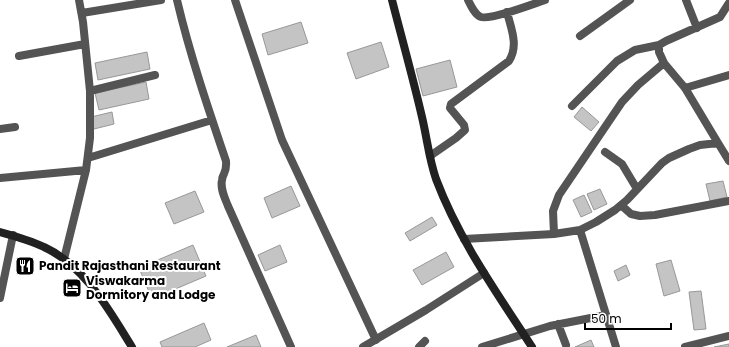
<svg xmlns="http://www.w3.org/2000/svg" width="729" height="347" viewBox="0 0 729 347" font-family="Poppins,sans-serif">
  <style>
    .building { fill: #c4c4c4; stroke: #989898 }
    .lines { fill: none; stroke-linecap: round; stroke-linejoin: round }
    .street { stroke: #545454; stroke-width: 8 }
    .secondary { stroke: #212121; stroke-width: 8 }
    .labels { text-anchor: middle; stroke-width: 4; stroke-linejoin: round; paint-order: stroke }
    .poi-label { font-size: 12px; font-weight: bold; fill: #000; stroke: #fff; text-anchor: start }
  </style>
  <rect width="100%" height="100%" fill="#fff"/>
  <path class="building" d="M301,22L308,43L268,55L262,34Z
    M381,42L389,67L356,79L347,53Z
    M147,52L150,69L98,80L95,63Z
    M450,60L457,87L423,96L416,69Z
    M146,82L149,99L99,110L95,93Z
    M582,107L599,122L591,131L574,117Z
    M112,112L114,124L94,129L91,117Z
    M723,181L727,197L710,201L706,184Z
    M291,186L300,206L272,218L264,198Z
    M600,189L607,204L594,210L587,194Z
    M195,191L204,212L174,224L165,203Z
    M584,195L592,212L581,217L573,200Z
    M432,217L437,225L410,241L405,233Z
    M193,245L206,276L152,299L139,268Z
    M280,245L287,262L265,271L258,255Z
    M446,252L454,267L422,285L413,270Z
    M671,260L680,291L664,296L656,264Z
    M626,265L630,275L618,281L614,271Z
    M701,291L706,329L694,330L689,292Z
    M204,323L211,340L195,347H162L160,342Z
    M256,335L261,347H227Z
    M591,340L594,347H575Z
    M729,344V347H714Z"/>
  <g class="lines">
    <path class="street" d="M177,0C190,55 208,108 226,161C227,174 223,172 222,180C220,189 225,198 228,206L291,347
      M235,0L282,140L376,340
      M468,0C471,6 475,15 481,17C491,20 533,4 545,0
      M686,0L697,28
      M82,13L161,0
      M580,36L630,0
      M19,56L85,44
      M685,88L729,75
      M90,91L155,75
      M572,106L617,61L635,50L659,45
      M0,129L15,127
      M718,143L685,88L664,63L659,52V45L666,41L720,17L729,3
      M605,152L622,164L637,189
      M430,156L456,138L465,130L464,125L450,108L451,104L509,61C519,45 511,29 507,12
      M88,158L212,120
      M0,178L86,170
      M621,205L631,214L640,216L655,215L729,201
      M580,230L616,347
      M554,234L553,211L559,195L622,102L638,85L664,63
      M464,239L554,234L580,230L596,222L615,210L627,200L662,163L669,158L689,149L700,145L718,143L729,161
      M64,259L86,170L90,138V91L83,22L79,0
      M0,298L13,235
      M558,324L566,345
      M363,347L426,310L484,273
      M419,347L425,341
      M482,347L550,326L606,315
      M685,347L729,336"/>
    <path class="secondary" d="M392,0C402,39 413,78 422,117C427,138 429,159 436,179C459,240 497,293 532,347
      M0,232C15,236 30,240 44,247C85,266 109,310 132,347"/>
  </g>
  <defs>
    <symbol id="restaurant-square" viewBox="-11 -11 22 22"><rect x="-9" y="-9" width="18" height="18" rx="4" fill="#000" stroke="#fff"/><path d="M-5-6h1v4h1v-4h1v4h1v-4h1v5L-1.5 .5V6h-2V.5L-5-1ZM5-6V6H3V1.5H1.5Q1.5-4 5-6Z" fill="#fff"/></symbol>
    <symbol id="hotel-square" viewBox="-11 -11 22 22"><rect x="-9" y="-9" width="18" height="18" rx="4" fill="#000" stroke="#fff"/><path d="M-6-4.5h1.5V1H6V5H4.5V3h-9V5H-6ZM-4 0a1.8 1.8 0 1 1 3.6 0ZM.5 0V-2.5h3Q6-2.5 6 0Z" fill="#fff"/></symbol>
  </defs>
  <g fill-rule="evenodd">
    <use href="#restaurant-square" x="14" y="255" width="22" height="22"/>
    <use href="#hotel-square" x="61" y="277" width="22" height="22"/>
  </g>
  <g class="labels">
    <g class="poi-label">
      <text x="39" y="270">Pandit Rajasthani Restaurant</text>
      <text x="86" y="285">Viswakarma<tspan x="86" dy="14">Dormitory and Lodge</tspan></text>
    </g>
  </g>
  <path d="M585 323v6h86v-6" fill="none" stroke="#000000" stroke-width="2"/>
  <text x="591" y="323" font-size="12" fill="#000000" stroke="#ffffff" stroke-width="3" paint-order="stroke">50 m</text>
</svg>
